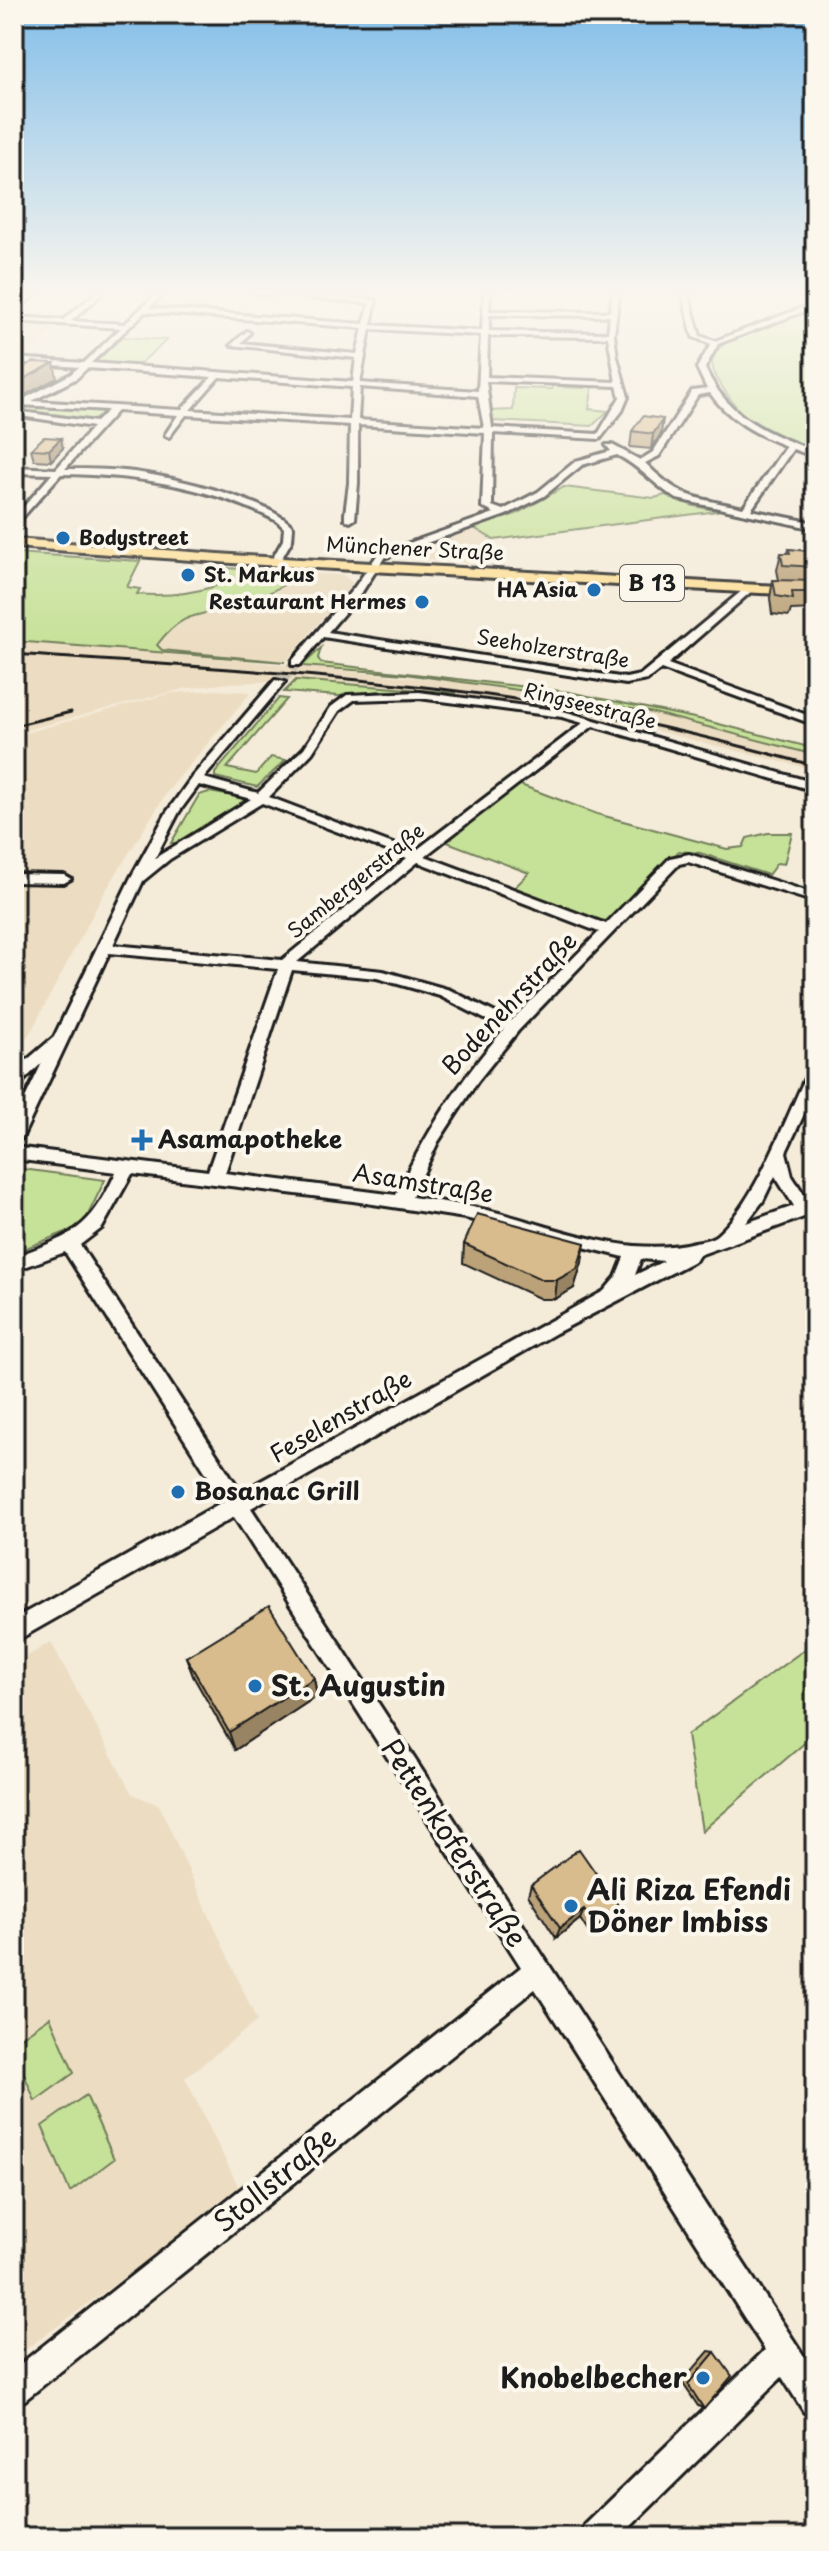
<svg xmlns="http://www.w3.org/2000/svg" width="829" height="2551" viewBox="0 0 829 2551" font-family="'Playpen Sans',sans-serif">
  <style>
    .built { fill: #ecddc2 }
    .green { fill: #c6e198; stroke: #717e5a; stroke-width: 2 }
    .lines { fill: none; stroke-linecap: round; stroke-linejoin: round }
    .minor-tunnel { stroke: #c9c2b3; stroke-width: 12; stroke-dasharray: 12 6; stroke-linecap: butt }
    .minor-casing { stroke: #1c1c1c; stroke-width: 6 }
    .major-casing { stroke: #1c1c1c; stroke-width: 6 }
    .minor { fill: #fbf7ec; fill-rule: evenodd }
    .major { fill: #fcde96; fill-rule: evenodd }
    .rail { stroke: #1c1c1c; stroke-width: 3 }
    .wall { fill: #bba279; stroke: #1c1c1c; stroke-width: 2 }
    .shaded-wall { fill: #988463; stroke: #1c1c1c; stroke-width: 2 }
    .building { fill: #d9bc8d; stroke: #1c1c1c; stroke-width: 2 }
    .poi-dot { fill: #1f6fb2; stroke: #fbf7ec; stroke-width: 3 }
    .labels { text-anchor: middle; stroke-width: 8; stroke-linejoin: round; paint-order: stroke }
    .far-poi-label { font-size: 20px; font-weight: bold; fill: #1c1c1c; stroke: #fbf7ec; text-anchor: start }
    .far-street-label { font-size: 20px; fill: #1c1c1c; stroke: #fbf7ec }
    .shield { fill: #fbf7ec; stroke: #5f5e5a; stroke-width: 2 }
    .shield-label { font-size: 22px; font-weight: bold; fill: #1c1c1c }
    .street-label { font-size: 24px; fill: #1c1c1c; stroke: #fbf7ec }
    .poi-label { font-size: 24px; font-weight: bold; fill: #1c1c1c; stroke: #fbf7ec; text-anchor: start }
    .near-poi-label { font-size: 28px; font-weight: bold; fill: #1c1c1c; stroke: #fbf7ec; text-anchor: start }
    .near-street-label { font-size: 28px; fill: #1c1c1c; stroke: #fbf7ec }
  </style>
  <rect width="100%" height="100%" fill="#f4ebd9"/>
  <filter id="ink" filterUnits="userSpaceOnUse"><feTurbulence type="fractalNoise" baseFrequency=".0125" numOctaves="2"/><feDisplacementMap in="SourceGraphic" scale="16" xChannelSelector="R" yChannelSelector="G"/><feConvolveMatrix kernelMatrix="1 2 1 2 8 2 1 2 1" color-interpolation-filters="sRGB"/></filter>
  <g filter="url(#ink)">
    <path class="built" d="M14,321L63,324L21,359H14Z
      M474,528L494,540L492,565L395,556L402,550Z
      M305,573L343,575L353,583L285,662L245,659L247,661L489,685L654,713L815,755V770L600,717L457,693L307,680L229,683L183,689L14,733V641L238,660L242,658L162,650L156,645L172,626L193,615L242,604Z
      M214,690L251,692L167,792L103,895L29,1035L14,1048V736L172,693Z
      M51,1642L132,1794L159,1805L257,2021L185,2078L241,2192L14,2358V1664Z"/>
    <path class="green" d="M815,307V451C764,432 751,433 721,385C710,368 707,357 725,343Z
      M122,337H125L167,340L136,367L94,363Z
      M552,383H563L564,387L585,388V384H593L589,409L608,411L592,426L492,421L489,411L513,410L514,388L552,389Z
      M32,406L107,411L95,423L15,412Z
      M564,487L654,498L665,495L694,506L718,511L494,540L474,528L516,514Z
      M14,553L140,561L127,587L140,589L137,594C164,597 189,594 216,586L227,568L305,573C286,584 265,596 244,604C204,618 186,606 157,645L162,650L285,662L14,641Z
      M321,648L318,658L321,663L569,692L699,719L813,748L815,755L654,713L568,697L405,674L302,666Z
      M296,680L457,693L380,691L339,696L284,692Z
      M279,698L287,699L227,768L256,774L271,757L286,760L257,787L215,777V773Z
      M518,784L597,814L727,849L743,847L747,838L768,833H792L784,864L777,863L768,875L700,853L679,851L611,921L595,920L513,889L529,873L447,842Z
      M209,792L244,798L246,802L178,843H171L199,795Z
      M15,1168L105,1180L83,1225L14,1253Z
      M815,1642V1734L702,1831L687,1735Z
      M50,2017L74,2073L35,2101L14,2049V2042Z
      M86,2095L114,2159L70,2192L42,2126Z"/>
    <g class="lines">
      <path class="minor-tunnel" d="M279,682L296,663"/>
      <defs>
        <path id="minor" d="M30,293H38L14,311V306Z
          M96,293H103L71,321L125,324L157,293H164L149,308L364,324L370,303L256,293L376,300L371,325L482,331L484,293H490L489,311L610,312L613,293H619L614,335L617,357L628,397L622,411L600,439L493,433L492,506L503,510L538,492L576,461L611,451L606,445H612L640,460L653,452L692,391L707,389L697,368L711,344L693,337L682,293H688L700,336L715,341L815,303V307L718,344L705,368C728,418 765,432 815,451V457L793,449L751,510L815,523V529L677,499C655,486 640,466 617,455L582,465L544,496L506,515L384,558L362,592L328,632L626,678L640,675L749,585L753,586V590L668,664L815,718V725L661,669L647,680L626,684L323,637L300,665H292V661L354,588L378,554L494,513L482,507L485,433L358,425V483L355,519L350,522L345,519V514L349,483L350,425L186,415L169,437L165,435L178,415L117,411L65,469C88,469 111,469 134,472C172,477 268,499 293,527L292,540L279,563L271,561L283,540L284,528L277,521C210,486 136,475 61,474L14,527V518L52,474L14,473V467L56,469L93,427L14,415V411L96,422L108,410L20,405V401L71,374L79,367L14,362V358L84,363L121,328L14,321V317L63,320ZM145,312L363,328L357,354L241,343L250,333L247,331L231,345L356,358L353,382L91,363ZM489,315L610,316L608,333L489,331ZM370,329L481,335L478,391L360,383ZM488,336L608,337L616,382L487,377ZM87,368L212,377L181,410L32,401L77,378ZM219,377L352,387L350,420L190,410ZM486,381L617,386L620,397L598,434L492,428ZM360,387L478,396L484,428L358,420ZM710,393C729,420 756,434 786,446L743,508C695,497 682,500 645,463L659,456L698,395Z
          M275,680L285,682L204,778L258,793L304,748L331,707L347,695L419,692L563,711L815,783V791L593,726L425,856L606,924L670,858L689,854L815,894V902L688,862L679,864L518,1031L477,1082L438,1142L412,1197C439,1201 465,1205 491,1211C556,1227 627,1259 695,1242C702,1241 713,1239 718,1234C757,1199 784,1122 807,1074L815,1069V1091L786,1152L792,1176L809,1202L815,1201V1213L699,1255L696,1260L556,1333L251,1508L815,2373V2417L804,2412L782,2377L620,2537H581L585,2525L765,2350L535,1989L25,2400L14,2405V2369L521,1967L234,1517L14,1642V1619L224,1501L65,1252L14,1271V1257C71,1236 90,1231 116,1172L14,1159V1147L208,1171L278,969L109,953L22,1138L14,1144V1121L42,1063L20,1084L14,1085V1071L54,1037L130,879L167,812L192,777ZM419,698L562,717L583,723L414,852L269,797L312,753L339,711L354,700ZM199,785L251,799L155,858L179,812ZM262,803L407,858L282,960L113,945L143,881L170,859ZM418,862L599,932L511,1021L450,990L383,971L297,962ZM292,970L377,978L440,996L504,1029C459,1082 426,1132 396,1195L225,1173ZM132,1174L353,1201L465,1218L624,1257L616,1277L604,1291L241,1492L80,1245L102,1228ZM775,1176L794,1206L746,1223L763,1201ZM641,1259L664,1261L635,1275Z
          M14,874L64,875L71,879L64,883L14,882Z"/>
        <path id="major" d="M14,539L246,556L815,588V596L246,564L14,547Z"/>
      </defs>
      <use href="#minor" class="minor-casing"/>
      <use href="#major" class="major-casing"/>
      <use href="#minor" class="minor"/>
      <use href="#major" class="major"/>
      <path class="rail" d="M14,654C179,666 344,674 508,698C612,713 714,738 815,766
        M14,726L71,712"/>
    </g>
    <path class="wall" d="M632,431L661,434L651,449L630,447Z
      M63,448L51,461L34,460L31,449Z
      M789,549L815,552V609L791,610L789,616L772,614L770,598L773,580H779L777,570L781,553H788Z
      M815,1130V1151L809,1137L811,1131Z
      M464,1244L582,1262L574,1288L555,1299H541L463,1263Z
      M186,1657L314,1678L317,1696L235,1750L193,1676Z
      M531,1885L620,1908L615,1917L591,1936L580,1919L556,1938L528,1895Z
      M709,2351L715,2352L704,2409L698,2406L682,2382Z"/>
    <path class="shaded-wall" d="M54,363L57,378L19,398L14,402V384Z
      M663,419L661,434L651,449L653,434Z
      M61,438L63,448L51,461L49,450Z
      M585,1243L582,1262L574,1288L555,1299L557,1280Z
      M314,1678L317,1696L235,1750L229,1732Z
      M620,1908L615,1917L591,1936L596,1927Z
      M584,1910L580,1919L556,1938L560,1928Z"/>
    <path class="building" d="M33,362L54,363L14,384V373Z
      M643,416L663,419L653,434L632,431Z
      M44,437L61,438L49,450L31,449Z
      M789,549L815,552V567L783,565L781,553H790Z
      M773,580L815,581V592H792L793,599L776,596Z
      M477,1214L585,1243L577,1269L557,1280H543L464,1244Z
      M269,1606L314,1678L229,1732L186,1657Z
      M579,1849L620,1908L596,1927L584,1910L560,1928L531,1885Z
      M715,2352L732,2376L704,2409L688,2384Z"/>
  </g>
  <linearGradient id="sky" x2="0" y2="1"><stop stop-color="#82bee9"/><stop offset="0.45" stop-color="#faf6ee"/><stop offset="1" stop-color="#faf6ee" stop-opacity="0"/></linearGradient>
  <rect width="829" height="651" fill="url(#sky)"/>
  <g class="poi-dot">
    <circle cx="63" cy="538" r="8"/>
    <circle cx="188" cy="575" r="8"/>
    <circle cx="594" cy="590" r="8"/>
    <circle cx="422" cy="602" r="8"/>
    <path d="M138 1128h8v8h8v8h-8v8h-8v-8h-8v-8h8z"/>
    <circle cx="178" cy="1492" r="8"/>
    <circle cx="255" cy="1686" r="8"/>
    <circle cx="571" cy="1906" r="8"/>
    <circle cx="703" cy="2378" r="8"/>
  </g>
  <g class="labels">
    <g class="far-poi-label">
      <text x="79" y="545">Bodystreet</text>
      <text x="204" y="582">St. Markus</text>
      <text x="578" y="597" text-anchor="end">HA Asia</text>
      <text x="406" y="609" text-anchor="end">Restaurant Hermes</text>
    </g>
    <g class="far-street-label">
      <text transform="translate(415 549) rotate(3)" y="7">Münchener Straße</text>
      <text transform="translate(553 649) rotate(9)" y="7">Seeholzerstraße</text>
      <text transform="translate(590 706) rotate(14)" y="7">Ringseestraße</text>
      <text transform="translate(356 881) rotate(-39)" y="7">Sambergerstraße</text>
    </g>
    <rect class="shield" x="620" y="565" width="64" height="36" rx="6"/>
    <g class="shield-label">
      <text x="652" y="591">B 13</text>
    </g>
    <g class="street-label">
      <text transform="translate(510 1004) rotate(-47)" y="8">Bodenehrstraße</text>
      <text transform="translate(423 1184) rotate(9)" y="8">Asamstraße</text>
      <text transform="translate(341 1417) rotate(-30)" y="8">Feselenstraße</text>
    </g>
    <g class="poi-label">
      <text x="158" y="1148">Asamapotheke</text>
      <text x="194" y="1500">Bosanac Grill</text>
    </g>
    <g class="near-poi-label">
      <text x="271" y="1696">St. Augustin</text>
      <text x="587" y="1900">Ali Riza Efendi<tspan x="587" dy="32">Döner Imbiss</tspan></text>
      <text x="687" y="2388" text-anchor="end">Knobelbecher</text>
    </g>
    <g class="near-street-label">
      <text transform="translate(454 1843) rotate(57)" y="10">Pettenkoferstraße</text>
      <text transform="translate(275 2180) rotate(-39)" y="10">Stollstraße</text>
    </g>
  </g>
  <rect width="829" height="2551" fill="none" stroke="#fbf7ec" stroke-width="48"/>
  <rect x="24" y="24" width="781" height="2503" fill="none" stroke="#1c1c1c" stroke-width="3" filter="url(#ink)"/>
</svg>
